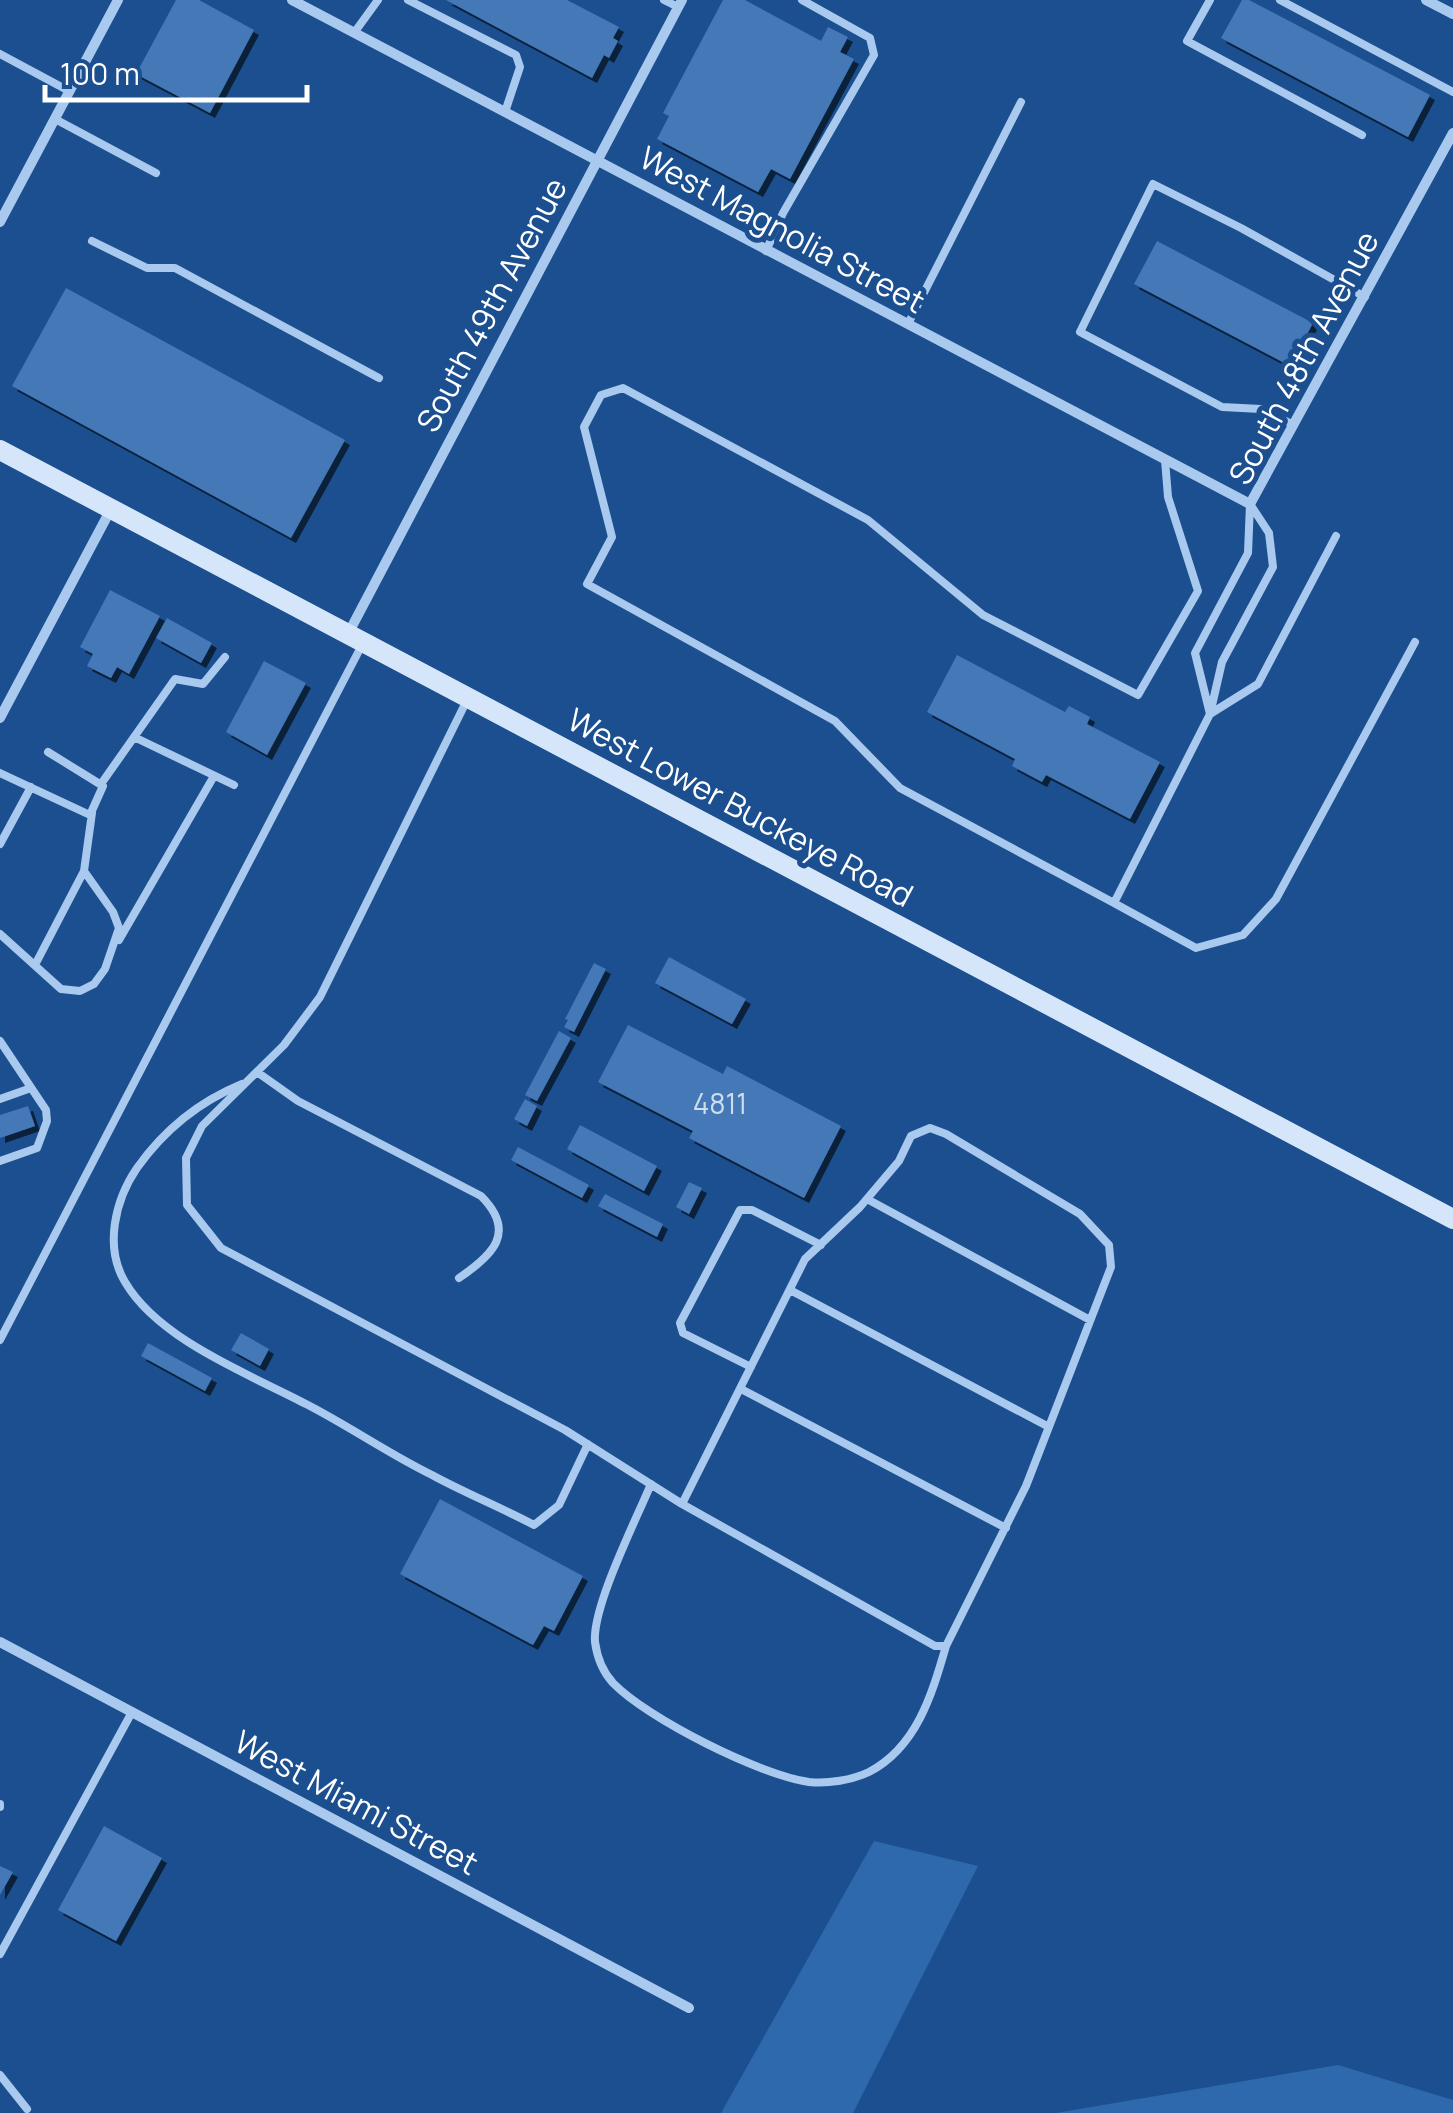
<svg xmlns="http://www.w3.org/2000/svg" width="1453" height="2113" viewBox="0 0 1453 2113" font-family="Manrope,sans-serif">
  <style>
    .green { fill: #2e69ad }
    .building { fill: #4478b7; filter: url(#shadow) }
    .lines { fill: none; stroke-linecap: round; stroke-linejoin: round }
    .service { stroke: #a9c9ee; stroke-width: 8 }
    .minor { stroke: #a9c9ee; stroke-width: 10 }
    .secondary { stroke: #d6e6fa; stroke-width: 20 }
    .labels { text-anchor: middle; stroke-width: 10; stroke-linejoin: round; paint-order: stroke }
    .number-label { font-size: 28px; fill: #d0dded }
    .street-label { font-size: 32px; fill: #fff; stroke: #1b4f8f }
  </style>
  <defs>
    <filter id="shadow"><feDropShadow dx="5" dy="5" stdDeviation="0" flood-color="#0009"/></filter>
  </defs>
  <rect width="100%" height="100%" fill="#1b4f8f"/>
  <path class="green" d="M874,1841L978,1866L853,2113H721Z
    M1338,2065L1453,2100V2113H1056Z"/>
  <path class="building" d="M176,0H199L254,30L210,113L136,74Z
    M446,0H567L619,27L613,38L618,41L609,58L604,55L592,78Z
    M723,0H745L821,41L828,27L848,37L840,52L854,59L790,179L771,169L758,192L657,139L669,116L663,113Z
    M1242,0H1249L1430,95L1408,137L1221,38Z
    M1157,241L1313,323L1290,366L1134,284Z
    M66,288L345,440L291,538L12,386Z
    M110,590L160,616L129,674L117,667L111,678L87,666L93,654L80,647Z
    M167,618L212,643L201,663L156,638Z
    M957,655L1065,712L1069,706L1090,717L1087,724L1160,762L1130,819L1046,775L1042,782L1012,766L1015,759L927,712Z
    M264,661L306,683L267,755L226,732Z
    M669,957L746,999L732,1024L655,983Z
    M594,963L606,969L574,1032L564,1027L568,1020L565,1019Z
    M628,1025L723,1074L727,1066L841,1126L804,1198L689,1138L693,1131L598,1082Z
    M559,1031L571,1038L537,1101L525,1095Z
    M525,1099L537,1106L527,1126L514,1119Z
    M28,1106L35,1126L0,1138V1115Z
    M580,1125L657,1166L644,1191L567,1149Z
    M518,1147L589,1185L582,1198L511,1160Z
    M689,1182L702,1188L689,1214L676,1207Z
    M605,1194L663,1224L657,1237L598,1206Z
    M241,1333L269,1349L260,1366L231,1350Z
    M148,1343L212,1378L205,1391L141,1356Z
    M440,1499L583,1576L554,1631L544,1626L533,1645L400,1574Z
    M104,1826L162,1858L116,1941L58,1910Z
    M0,1866L13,1872L0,1895Z"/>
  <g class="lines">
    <path class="service" d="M408,0L516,55L520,67L505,112
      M664,0L678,7
      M1210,0L1187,41L1362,135
      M1280,0L1453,92
      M354,33L378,0
      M0,54L69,91
      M55,119L156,173
      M92,241L147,268H175L379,378
      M766,251L783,213L874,55L870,38L802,0
      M908,324L1021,102
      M1294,425L1261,409L1222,407L1080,332L1153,184L1241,228L1365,297
      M1165,460L1168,497L1198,591L1138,695L983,615L868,520L623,388L601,395L584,427L612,537L587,584L835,721L900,788L1114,903L1210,714L1222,662L1273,567L1269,533L1250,504
      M1250,504L1248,553L1195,653L1210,714L1258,684L1336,536
      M468,698L320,997L284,1045L202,1126L186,1158L187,1205L221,1248L565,1430L682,1504L805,1259L860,1207L899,1161L911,1136L930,1128L946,1134L1080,1214L1109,1245L1111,1267L1026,1486L946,1646H935L682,1504
      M134,737L234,785
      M0,773L90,815L103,786L48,752
      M101,784L175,679L203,684L225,657
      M0,844L31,787
      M1114,903L1196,948L1243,935L1276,899L1415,642
      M0,934L61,989L80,991L94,984L105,969L119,928L113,912L84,871L92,813
      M119,940L214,776
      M36,963L84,871
      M0,1041L46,1110L47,1121L37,1148L0,1161
      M257,1072L298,1101L481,1196C517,1232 493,1255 459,1278
      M242,1084C198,1102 164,1130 137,1168C115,1200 104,1247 125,1282C159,1340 249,1374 306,1404C349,1426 389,1454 432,1475C465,1493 500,1507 534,1525L559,1505L588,1444
      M0,1099L31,1088
      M867,1199L1090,1320
      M790,1290L1049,1427
      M0,1340L363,643
      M751,1367L683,1333L680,1323L740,1210H752L821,1245
      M741,1389L1006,1528
      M651,1484C636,1520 592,1607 595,1642C597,1657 603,1672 613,1683C648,1719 760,1775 809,1782C828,1784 852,1780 869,1772C917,1747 932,1694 946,1646
      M0,1804V1807
      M0,1954L132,1712
      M0,2075L27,2109"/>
    <path class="minor" d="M292,0L1250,504L1453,133
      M1426,0L1453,14
      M0,222L118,0
      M348,634L682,0
      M0,718L111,509
      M0,1642L689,2008"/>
    <path class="secondary" d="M0,450L1453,1219"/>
  </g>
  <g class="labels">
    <g class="number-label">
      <text x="720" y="1114">4811</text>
    </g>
    <g class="street-label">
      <text transform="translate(782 230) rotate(28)" y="11">West Magnolia Street</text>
      <text transform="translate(492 305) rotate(-62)" y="11">South 49th Avenue</text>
      <text transform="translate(1304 358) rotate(-62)" y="11">South 48th Avenue</text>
      <text transform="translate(740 808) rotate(28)" y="11">West Lower Buckeye Road</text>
      <text transform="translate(356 1803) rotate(28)" y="11">West Miami Street</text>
    </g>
  </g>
  <path d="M45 85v15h262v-15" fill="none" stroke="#ffffff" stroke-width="5"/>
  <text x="60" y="85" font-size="30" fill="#ffffff" stroke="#1b4f8f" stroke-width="8" paint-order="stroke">100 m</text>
</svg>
